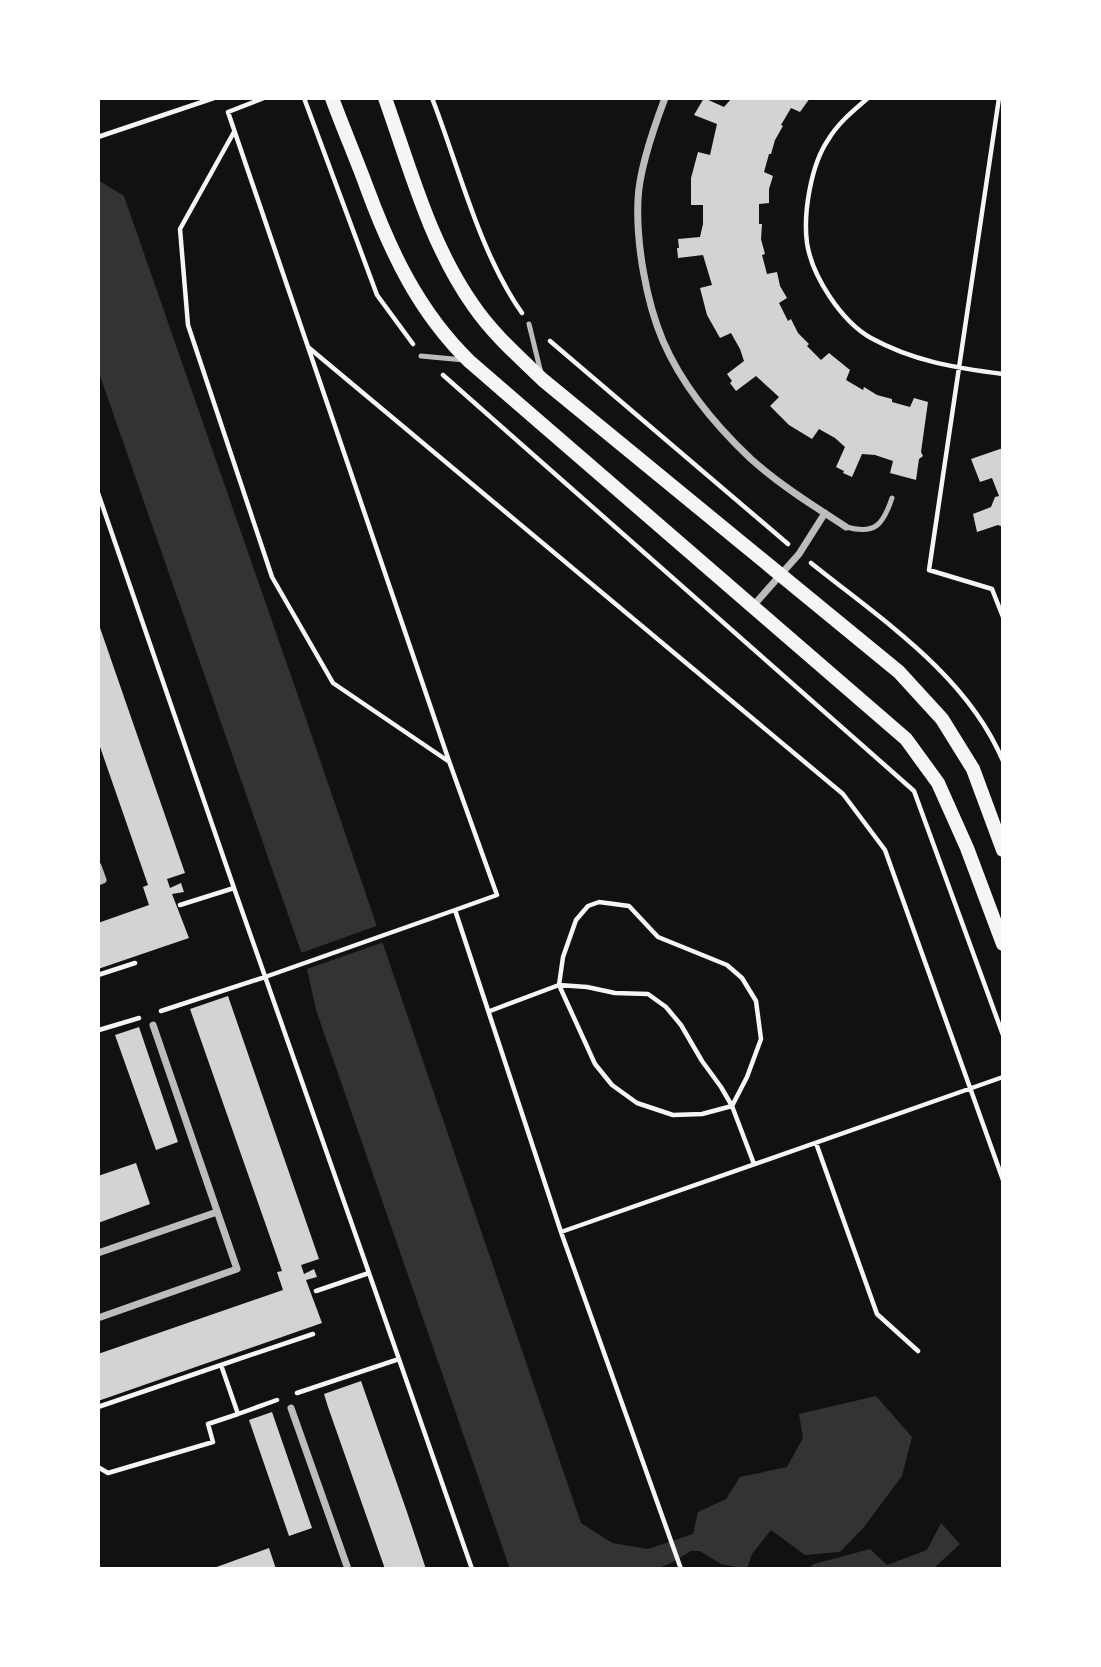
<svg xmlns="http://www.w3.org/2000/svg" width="1101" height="1667" viewBox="0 0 1101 1667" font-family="'Sofia Sans Condensed',sans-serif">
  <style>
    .water { fill: #333 }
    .pier { fill: #111 }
    .building { fill: #d3d3d3 }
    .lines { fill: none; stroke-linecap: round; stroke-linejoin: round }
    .path { stroke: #f5f5f5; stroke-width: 4.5 }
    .service { stroke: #bcbcbc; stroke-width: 5 }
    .minor { stroke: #bcbcbc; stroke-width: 7 }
    .secondary { stroke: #f5f5f5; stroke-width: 14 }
  </style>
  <rect width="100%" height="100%" fill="#111"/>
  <path class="water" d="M98,180L124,196L305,716L581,1523L612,1543L648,1549L693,1534L698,1512L726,1499L740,1477L787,1467L803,1438L799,1414L876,1396L912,1437L902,1476L864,1527L840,1552L805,1555L771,1530L752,1554L747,1569L721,1564L700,1551H691L671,1563L656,1569H510L316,1010L307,969L98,370Z
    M941,1523L960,1544L933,1569H807L814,1564L870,1549L887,1565L927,1550Z"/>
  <path class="pier" d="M379,925L384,942L304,970L298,954Z"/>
  <path class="building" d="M704,98L724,107L732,98H810L800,112L791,108L781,125L783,126L775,140L771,154H769L764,172L773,176L769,189V203L759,204V224H762L761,239L765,254L762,255L767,274L777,272L780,286L787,298L779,303L788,321L791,319L798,333L809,344L807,346L821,360L829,353L850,370L846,380L863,390L864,387L877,395L892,399V402L910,407L914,398L928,402L921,452L923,456L919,459L916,480L890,473L893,461L875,455L862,454L852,477L843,473L844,471L836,467L845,447L835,438L819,429L812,439L789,425L770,406L779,397L756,376L736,391L730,383L732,381L727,374L744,361L740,349L731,333L720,338L707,315L700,288L712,285L703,255L678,258L677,248H679L678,239L700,237L703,224V205H691V178L698,152L710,155L717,124L694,115Z
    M1003,448V527L998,525L977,532L973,514L991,507L995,497L999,496L992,478L980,482L971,459Z
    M98,622L185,873L167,879L170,888L181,883L184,892L172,894L189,938L98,969V923L149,905L143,887L148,885L98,741Z
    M228,996L319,1259L301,1265L304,1274L314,1269L317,1277L306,1280L322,1323L98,1401V1354L283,1290L277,1272L282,1271L190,1009Z
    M139,1027L178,1142L156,1150L115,1035Z
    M136,1163L150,1204L98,1223V1176Z
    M361,1381L407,1512L426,1569H385L328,1407L324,1394Z
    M272,1412L312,1528L289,1536L249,1420Z
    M269,1548L276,1569H211Z"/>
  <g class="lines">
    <path class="path" d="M264,98L228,112L449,761L497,895L455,910L561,1232L681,1569
      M304,98L377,295L413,344
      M432,98C459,167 479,252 522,313
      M868,98C853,111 838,123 828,140C811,165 803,213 807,243C812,276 841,321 871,338C913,361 955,368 1003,374
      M999,98L929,570L992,589L1003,617
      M234,132L180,229L188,325L272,577L333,683L448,761
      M98,137L214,98
      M550,341L788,544
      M308,347L843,794L885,850L1003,1180
      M443,375L914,791L1003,1035
      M98,493L234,888
      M811,563C882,620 967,675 1003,761
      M599,902L629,906L658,937L727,965L742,978L756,1001L761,1039L747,1077L732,1106L702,1114L673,1115L637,1103L612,1085L595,1064L559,985L563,957L576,920L588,906Z
      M180,905L234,888L369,1273
      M98,975L135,963
      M161,1011L265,977L455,910
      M490,1011L559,985L587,987L615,993L648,994L666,1007L681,1025L702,1061L721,1087L732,1106L754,1164
      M99,1030L139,1018
      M816,1143L877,1314L918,1351
      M561,1232L1003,1077
      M316,1291L369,1273L472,1569
      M221,1365L313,1334
      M297,1393L399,1359
      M98,1407L221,1365L238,1414L208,1424L213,1442L108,1473L98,1467
      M238,1414L277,1400"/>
    <path class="service" d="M529,324L541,373
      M421,356L464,360
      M846,527C875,535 883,525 892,498"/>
    <path class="minor" d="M665,98C654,127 639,169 638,200C636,243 646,301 663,341C682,385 716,426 751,459C780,485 814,506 846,527
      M753,606L799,554L825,513
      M98,866L103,880L98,882
      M98,1253L217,1212
      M98,1318L237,1269L153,1025
      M291,1408L348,1569"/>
    <path class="secondary" d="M332,98C343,128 356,158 367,188C391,253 419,312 469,361L906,739L938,783L967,848L1003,944
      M385,98C410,168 430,244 473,305C492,333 518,356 543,380L899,672L942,719L973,769L1003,850"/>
  </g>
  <rect width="1101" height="1667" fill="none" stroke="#ffffff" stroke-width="200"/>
</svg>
